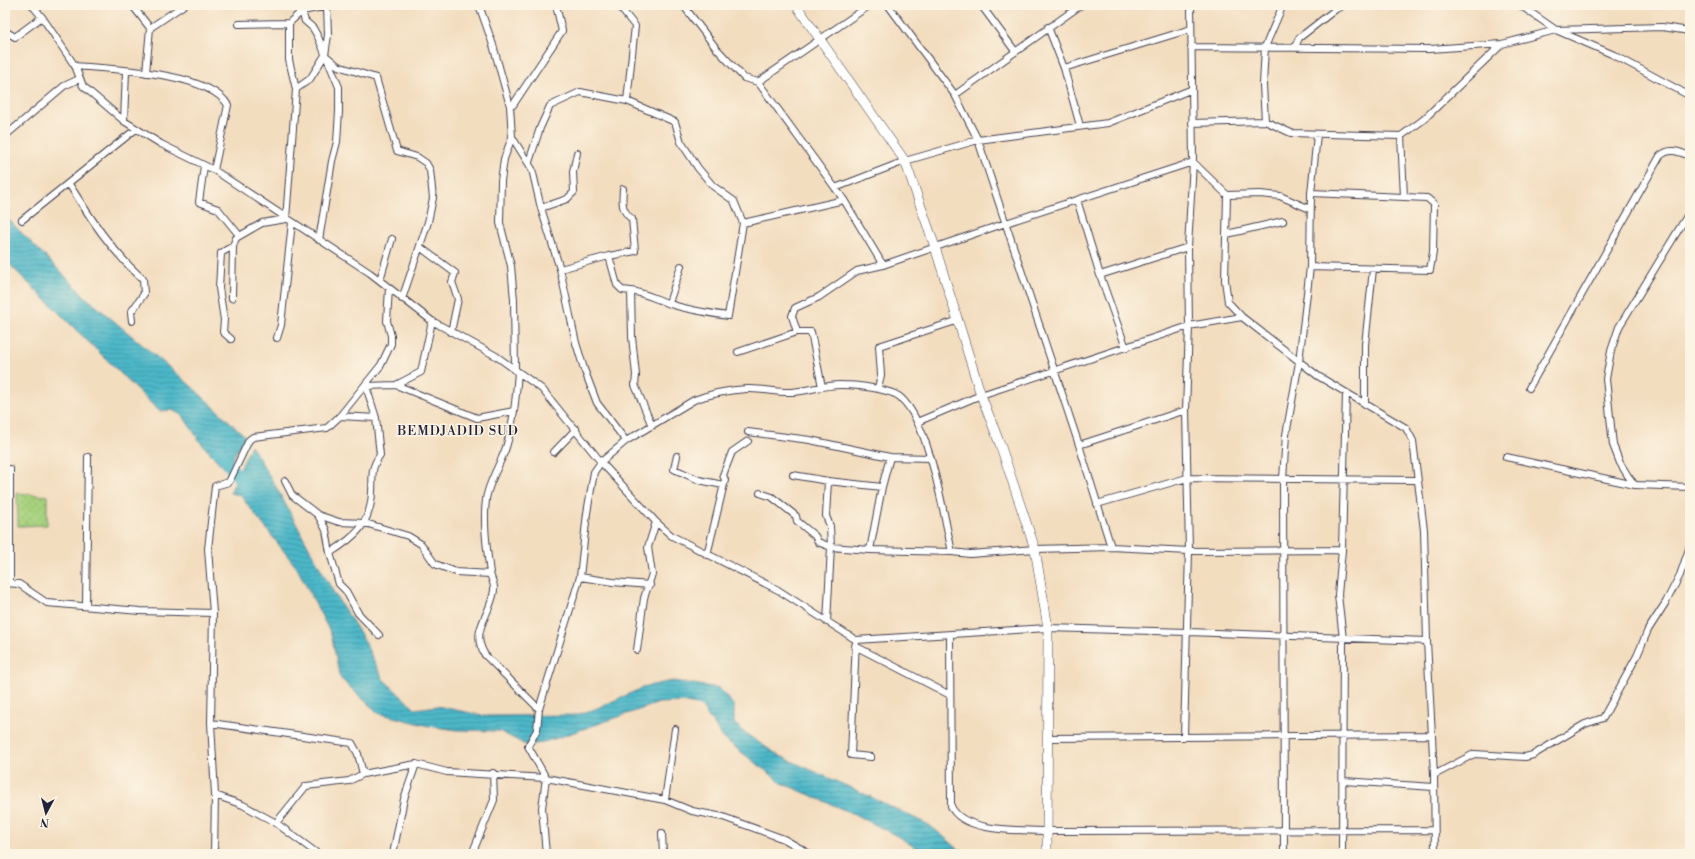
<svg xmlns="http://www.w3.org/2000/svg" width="1695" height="859" viewBox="0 0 1695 859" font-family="'Libre Bodoni',serif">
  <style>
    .grass { fill: url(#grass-dots); stroke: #647a5c }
    .water { fill: url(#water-rules); stroke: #376d82 }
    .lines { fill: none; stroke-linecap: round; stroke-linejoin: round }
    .river { stroke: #4cb8c9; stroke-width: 12 }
    .street-casing { stroke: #413e4f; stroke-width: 8 }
    .secondary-casing { stroke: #413e4f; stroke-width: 10 }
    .street { stroke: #fff; stroke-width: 6 }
    .secondary { stroke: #fff; stroke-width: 9 }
    .labels { text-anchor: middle; stroke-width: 3; stroke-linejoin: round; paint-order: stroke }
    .neighbourhood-label { font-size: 13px; letter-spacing: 1px; fill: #22223b; stroke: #fcf5e5 }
  </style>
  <defs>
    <pattern id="grass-dots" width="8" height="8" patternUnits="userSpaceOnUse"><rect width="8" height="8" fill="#a6d17d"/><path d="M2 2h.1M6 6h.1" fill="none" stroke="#8fb36d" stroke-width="1.8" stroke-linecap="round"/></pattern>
    <pattern id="water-rules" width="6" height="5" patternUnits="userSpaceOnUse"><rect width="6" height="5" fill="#4cb8c9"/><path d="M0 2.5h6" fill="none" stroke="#3f95a4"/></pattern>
  </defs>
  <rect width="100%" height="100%" fill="#fcf5e5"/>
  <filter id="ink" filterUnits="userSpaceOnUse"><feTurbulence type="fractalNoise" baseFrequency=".025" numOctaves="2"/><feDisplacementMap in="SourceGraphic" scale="8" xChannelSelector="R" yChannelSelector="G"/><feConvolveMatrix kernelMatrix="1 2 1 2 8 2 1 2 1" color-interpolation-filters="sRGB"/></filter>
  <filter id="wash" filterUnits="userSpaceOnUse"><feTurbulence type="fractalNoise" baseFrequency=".012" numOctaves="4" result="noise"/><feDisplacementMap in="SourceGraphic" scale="16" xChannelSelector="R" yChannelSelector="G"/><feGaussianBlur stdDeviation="0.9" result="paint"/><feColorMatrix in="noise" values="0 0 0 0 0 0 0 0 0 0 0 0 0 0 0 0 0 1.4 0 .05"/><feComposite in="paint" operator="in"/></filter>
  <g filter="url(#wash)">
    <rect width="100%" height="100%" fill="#f3ddbf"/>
    <path class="grass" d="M17,493L47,496V525L18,526Z"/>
    <path class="water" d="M5,216L89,300L190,385L245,436L226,470L201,443L183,416L172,410L159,411L5,260Z
      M251,445L276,487L334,593L360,633L383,679L415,709L437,706L485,716L576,715L595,709L647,686L673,681L719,688L734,706V723L746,734L778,755L871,797L929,825L965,854H926L897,836L856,815L782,783L723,738L701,706L682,702L659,703L554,739L528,746L499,731L457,730L429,726L378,713L340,678L331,634L297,568L240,495L230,493Z"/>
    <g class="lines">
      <path class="river" d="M219,452L247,488"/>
    </g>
  </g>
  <g filter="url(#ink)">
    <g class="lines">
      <defs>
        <path id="street" d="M32,5L42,17L75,66L83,86L124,121L161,144L214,170L370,273L432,321L496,356L542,389L601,462L656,522L672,536L778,590L856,640L1048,628L1188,632L1427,641
          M132,5L150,28L146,73
          M300,5L305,21L313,28L318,37L339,87V111L337,142L332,161L319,240
          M479,5L493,45L510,106L512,137L532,169L541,208L560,269L576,343L584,369L597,403L626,441
          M618,5L635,26L627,101L675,122L681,142L698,168L713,186L734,201L743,223L728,316C708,313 688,310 670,304C656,299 645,293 631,291
          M683,5L716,48L744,78L758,82L844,200L883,265L1006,223L1193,162L1227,195L1260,194L1280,196L1310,209
          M888,5L955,95L978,140L1079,445L1111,547
          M981,5L1015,51
          M1520,5L1556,30L1614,55L1690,96
          M327,6L328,35L325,55L338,66L376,78L397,151L417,157L426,163L430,170L433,198L428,222L402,299
          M239,24L289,23
          M1048,27L1064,68L1191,29
          M150,28L184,5
          M5,31L15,37L42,17
          M1191,47L1430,49L1502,44L1556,30L1662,27L1690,31
          M1295,47L1299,38L1336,9L1344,5
          M75,66C112,69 208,72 228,105L214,170
          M1064,68L1080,126
          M758,82L870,5
          M296,89L310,79L325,55
          M955,95L1081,5
          M510,106L513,105L562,31L556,5
          M124,121L126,71
          M1265,121L1263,85L1265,47L1283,5
          M1192,123L1265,121L1291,133L1401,136L1423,120L1502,44
          M5,136L64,86L79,79
          M1401,136L1404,196
          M512,137L504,159L501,181L500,223L511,266L514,300L515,370
          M529,162L540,128L550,106L580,92L627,101
          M204,166L199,202L218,209L239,235
          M69,184C91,219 112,252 143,279L144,294L131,312L132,321
          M835,188L905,161L978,140L1108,123L1190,90
          M1227,195L1225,280L1228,302L1242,317L1318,376L1406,428L1413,441L1424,530L1427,641L1434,775L1435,854
          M1077,200L1100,275L1126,348
          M541,208L567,199L574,192L573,172L577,153
          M1690,211L1619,327L1611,351L1606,379L1613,445L1620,463L1628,476L1635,485L1690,487
          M22,220L136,129
          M743,223L844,200
          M1227,234L1283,221
          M420,247L455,273L452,282L458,299L451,332
          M609,256L635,251L632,219C621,211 622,202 623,189
          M1310,267L1311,193L1317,135
          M560,269L609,256L617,285L622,290L631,291L632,337L636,375L635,385L652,426
          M1100,275L1188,247
          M380,280L392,239
          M232,298L233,246L236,238L262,223L286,219L296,89L289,60V23L302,11L333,5
          M669,303L681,266
          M797,332L792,316L795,308L819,297L857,271L883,265
          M277,338L281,325L292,222
          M231,339L223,332L224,320L219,288L221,253L233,246
          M738,352L797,332H811L822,387
          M518,372C516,396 514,420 507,444C503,460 487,484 486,500C483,523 487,550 490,573C491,579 495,584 494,590C491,616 469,630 485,655L539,709
          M396,385L477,418L514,411
          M878,388L881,375L879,346L959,320
          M1529,388L1660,156C1670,147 1679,152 1690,156
          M1365,404V345L1373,269
          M340,416L381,365L391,344V336L387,321L389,288
          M917,422L981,395L1189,326L1242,317
          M748,432L810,440L890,457L931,458
          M1079,445L1186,410
          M554,452L576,429
          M677,456L674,469L699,480L723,485
          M1506,457L1635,485
          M10,469V583
          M793,475L828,481L882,487L870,550
          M285,481L292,495L318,515L339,522L365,523L408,536L421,544L435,564L456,572L490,574
          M882,487L890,457
          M760,493L772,497L796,516L797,521L815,536L818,542L831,547L870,550L952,552L970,554L1035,549L1111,547L1189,551L1342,550
          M1097,504L1187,478L1416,480
          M318,515L326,530L330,553L339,584L346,591L358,613L379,635
          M330,553C355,537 370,525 372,493C373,476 370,469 380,455L376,418L366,386L396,385L421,372L432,321
          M707,555L725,480L723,475L732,452L748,441
          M580,577L613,582L650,585
          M5,583L19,584L47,603L140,611L213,613
          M86,606L88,457
          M827,622L831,547L830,526L826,516L828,481
          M950,635L951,806C962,833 1022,830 1047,831L1434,830
          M856,640L851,755L871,757
          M855,646L950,695
          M637,650L644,598L652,574L648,547L656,522
          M211,723L352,743L358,754L363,774
          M1184,736L1189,551L1186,410L1189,326L1188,247L1193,162L1191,5
          M1048,738L1432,735
          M1434,775L1474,754L1525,757L1533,755L1585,724L1603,718L1637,656L1648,630L1666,602L1680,575L1690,546
          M1344,781L1434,787
          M215,795L243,805L276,823L318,854
          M665,800L675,729
          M276,823L306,786L349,781L363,774L416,764L447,772L546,778L665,800L692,811L723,817L784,839L810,854
          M662,833L663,854
          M214,854L215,795L211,723L213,613L208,549L215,486L229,482L249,440L253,437L327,428L340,416L376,418
          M393,854L404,799L416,764
          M472,854L494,800L493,773
          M546,854L542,808L546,778L528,746L537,730L539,709L580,577L587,513L594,472L601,462L626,441L694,400C710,394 729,390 747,389C762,388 777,393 792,392C809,391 826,384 843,385C856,385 892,389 901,398C930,425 943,512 952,552
          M1284,854L1283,479L1286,435L1299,362L1310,267L1430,270L1433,252L1434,204L1427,198L1311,193
          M1342,854L1343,639L1338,595L1342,550L1346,393"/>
        <path id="secondary" d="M796,5L905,161L935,247L981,395L1001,447L1035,549L1048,628L1047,854"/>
      </defs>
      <use href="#street" class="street-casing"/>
      <use href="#secondary" class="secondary-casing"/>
      <use href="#street" class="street"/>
      <use href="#secondary" class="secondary"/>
    </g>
  </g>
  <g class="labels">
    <g class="neighbourhood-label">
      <text x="458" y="435">BEMDJADID SUD</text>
    </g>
  </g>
  <rect width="1695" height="859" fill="none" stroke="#fcf5e5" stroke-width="20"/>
  <g transform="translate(46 813) rotate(187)" stroke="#fcf5e5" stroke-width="3" paint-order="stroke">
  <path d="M0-3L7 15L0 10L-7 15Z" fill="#22223b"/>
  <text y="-6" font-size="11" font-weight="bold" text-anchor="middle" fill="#22223b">N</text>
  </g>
</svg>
